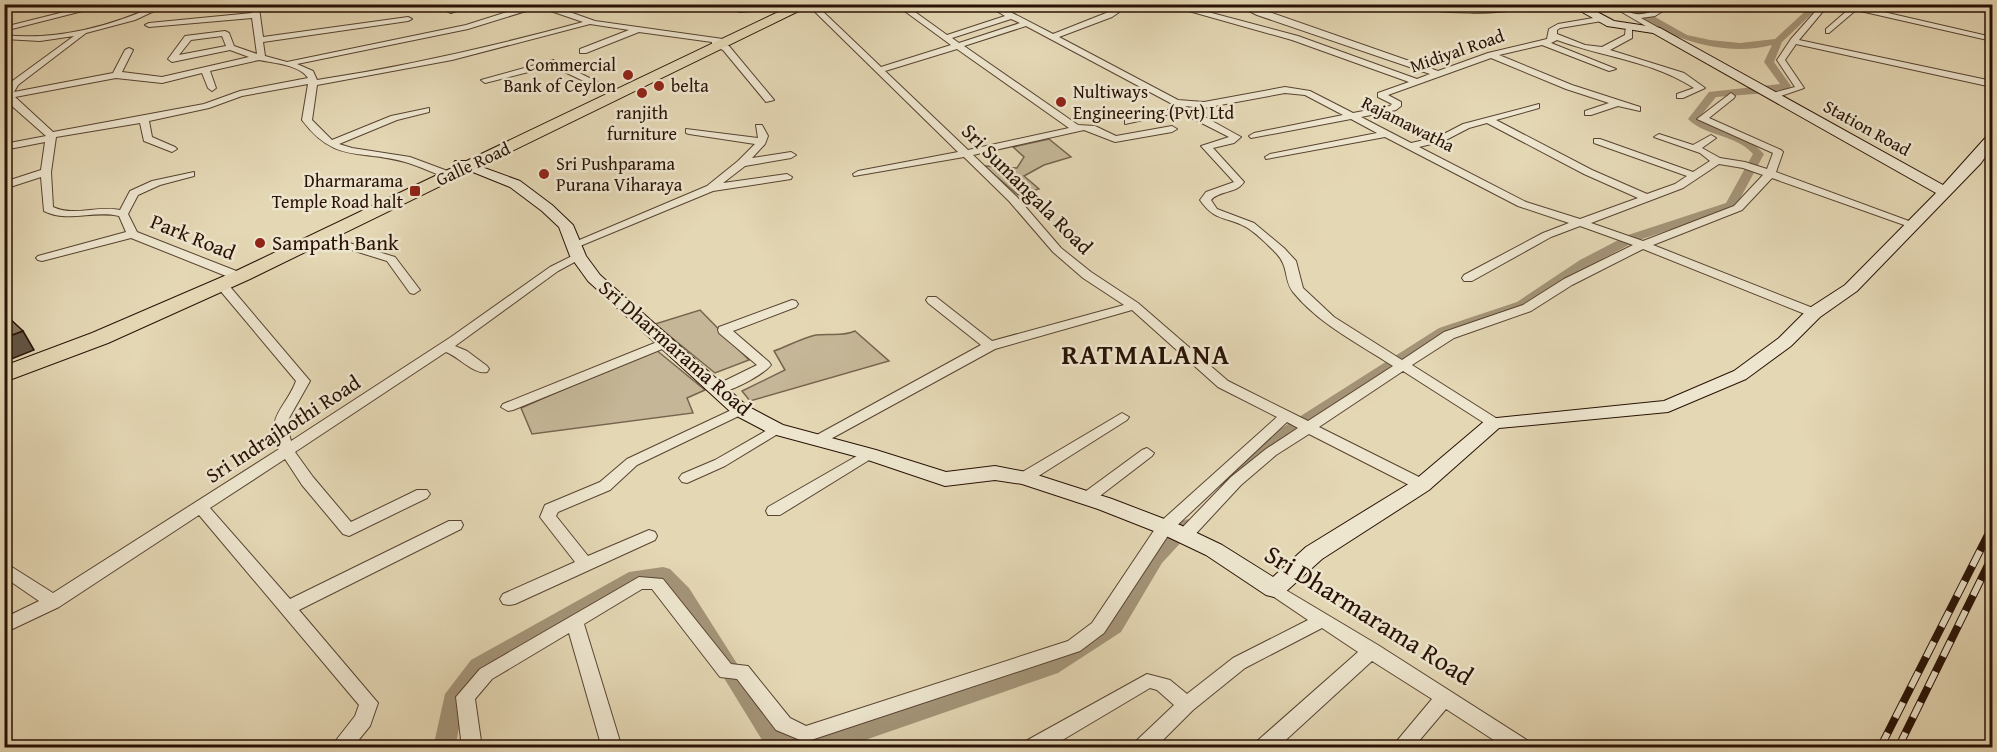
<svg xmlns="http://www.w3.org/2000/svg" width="1997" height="752" viewBox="0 0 1997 752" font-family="'Gentium Book Plus',serif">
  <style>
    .green { fill: #c4b696; stroke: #76644e; stroke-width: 1.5 }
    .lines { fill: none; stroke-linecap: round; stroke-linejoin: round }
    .canal { fill: #a49478; fill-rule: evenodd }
    .street-casing { stroke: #574331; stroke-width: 2 }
    .secondary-casing { stroke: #281205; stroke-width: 2 }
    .highway-casing { stroke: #281205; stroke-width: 2 }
    .street { fill: #ede5ce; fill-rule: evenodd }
    .secondary { fill: #ede5ce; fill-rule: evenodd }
    .highway { fill: #e4d7b4; fill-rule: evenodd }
    .rail-casing { stroke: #281205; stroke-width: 8 }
    .rail { stroke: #ede5ce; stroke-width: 6; stroke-dasharray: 17; stroke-linecap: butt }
    .wall { fill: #776753; stroke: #281205; stroke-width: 1.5 }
    .shaded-wall { fill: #615443; stroke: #281205; stroke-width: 1.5 }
    .building { fill: #8a7860; stroke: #281205; stroke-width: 1.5 }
    .poi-dot { fill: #8f2418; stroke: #ede5ce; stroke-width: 2 }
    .labels { text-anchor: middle; stroke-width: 5; stroke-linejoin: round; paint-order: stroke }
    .far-street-label { font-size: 18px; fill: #281205; stroke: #ede5ce }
    .far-poi-label { font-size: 18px; fill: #281205; stroke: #ede5ce; text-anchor: start }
    .street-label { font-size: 21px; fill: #281205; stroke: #ede5ce }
    .poi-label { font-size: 21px; fill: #281205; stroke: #ede5ce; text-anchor: start }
    .near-street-label { font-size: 26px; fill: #281205; stroke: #ede5ce }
    .district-label { font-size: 27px; font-weight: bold; letter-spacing: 1.5px; fill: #281205; stroke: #ede5ce }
  </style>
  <rect width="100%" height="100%" fill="#e4d7b4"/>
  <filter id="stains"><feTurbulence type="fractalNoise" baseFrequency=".00333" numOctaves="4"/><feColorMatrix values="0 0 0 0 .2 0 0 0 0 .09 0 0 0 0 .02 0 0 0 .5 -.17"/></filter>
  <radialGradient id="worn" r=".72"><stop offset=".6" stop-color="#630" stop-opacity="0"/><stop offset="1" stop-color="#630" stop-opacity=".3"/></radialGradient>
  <path class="green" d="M1049,139L1071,157L1044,165L1024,176L1039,189L1018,195L984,166L1017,168L1024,157L1013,147Z
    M700,310L749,360L715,373L655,324Z
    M855,331L889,361L750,401L742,391L785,370L774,351C788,346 802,338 816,335C830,333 842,337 855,331Z
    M655,349L705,390L687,398L693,413L532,434L521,408Z"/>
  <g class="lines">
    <path class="canal" d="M1621,4H1632L1687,35L1710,40L1740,43L1775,39L1813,4H1822L1782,42L1774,62L1791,86L1789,88L1767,93L1716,97L1699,118L1750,140L1764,154L1735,208L1636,241L1590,266L1527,308L1449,334L1264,455L1233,487H1221L1219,483L1221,479L1252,447L1439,328L1517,302L1580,260L1628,235L1726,203L1753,154C1736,134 1706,137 1688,119L1709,92L1780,84L1764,62L1772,45C1721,58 1661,37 1621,4Z
      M1188,519L1194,521L1197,525L1162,563L1121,632L1058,673L842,748H770L765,745L675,598L659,581L640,583L485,672L465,697L455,748H433L445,694L471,660L629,572L663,567L670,569L689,588L781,733L803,741L804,745L806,741L814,739L1044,661L1107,622L1150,553L1182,521Z"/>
    <defs>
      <path id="street" d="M17,4H31L4,12V8Z
        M96,4H110L4,31V27Z
        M159,4H169L135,20L86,33L18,85L14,92L113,73L125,50L129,48L133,50L122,72L162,77L249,57L230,50L172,62L168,59L185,36L225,31L229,33L234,46L257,54L252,18L149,27L145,25L149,23L252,13L251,7L254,4H265L259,8L263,37L408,17L412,19L408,21L263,42L265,56L287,62L466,25L532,4H547L595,21L730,40V44H722L729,46L774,100L766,102L723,50L712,46V42L639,32L586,53H580V49L629,30L590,24L452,60L317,85L312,120L332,140L391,116L429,108V112L397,120L339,144L352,148L410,157L453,173V177L449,178C434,174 420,166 405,162C360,149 335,164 302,120L308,84L242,96L209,108L149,121L152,137L175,147L177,149L172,152L144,141L140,123L56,137L51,172L53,207C73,217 98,205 120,210L130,191L152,181L194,172V176L160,185L138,195L128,214L137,232L244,274L246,277L244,280H236L131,238L42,261L38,260L36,258L38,256L126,232L119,216C93,210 68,223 44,211L41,177L4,189V182L41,170L45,142L4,150V144L46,136L4,99V93L11,82L74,36L40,41L4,39V35C56,41 113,26 159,4ZM539,7L583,22C495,46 407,66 317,80L313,71L297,64L468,29ZM222,36L226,46L179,55L191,40ZM259,60C274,63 300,65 308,78L240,91L204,104L53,132L15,97L116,78L162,83L202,73L208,88L212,91L216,88L210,71Z
        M463,4H475L451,13L447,11Z
        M807,4H815L881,67L951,45L895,4H904L947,35L1005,16L985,4H995L1053,34L1106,13L1122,4H1131L1112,17L1059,37L1178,100L1204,102L1285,87L1310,91L1353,113L1390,106L1392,104L1378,97V93L1409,82L1292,40L1164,4H1178L1298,36L1417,79L1430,74L1257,15L1235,4C1244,4 1251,7 1260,9C1268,10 1280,4 1289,4L1269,12L1438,71L1488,53L1547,39L1549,29L1558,24L1599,17L1603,19L1602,21L1560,28L1557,30V34L1585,45L1602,47L1625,35L1626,26H1632V38L1610,50L1684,73L1705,88L1683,98H1677V94L1694,88C1653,61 1602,57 1557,40L1551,43L1616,69L1609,71L1542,45L1499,55L1572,85L1640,107V111L1618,106L1591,115H1585V111L1609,103L1566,89L1491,58L1388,95L1401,102V106L1396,110L1361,117L1411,143L1438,137L1463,124L1539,104V108L1496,120L1592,170L1647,194L1675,184L1687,176L1594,143V139H1600L1693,172L1710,161L1700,153L1654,137L1659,134L1693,145L1711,135L1716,138L1702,148L1720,158L1745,162L1767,169L1773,153L1697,119L1731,93L1735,96L1734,98L1709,118L1781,150L1783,152L1776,172L1917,224L1915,226H1907L1772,178L1742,210L1653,245L1818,310L1820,313L1818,316H1810L1643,249L1572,285L1531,311L1454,338L1412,365L1499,420L1501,423L1499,426H1489L1403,371L1319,427L1427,481L1430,485L1427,489H1417L1309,434L1276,455L1241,485L1190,540H1178L1176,536L1178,532L1231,477L1266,449L1298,428L1287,422L1171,531L1104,633L1080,651L805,742L776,730L737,679L720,677L652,589H642L584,624L622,748H602L569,633L492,679L475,699L482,748H462L456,697L480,669L639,577L663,579L731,664L748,666L790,718L806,726L1068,641L1092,623L1159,523L1277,417L1218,387L1132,310L995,349L825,442H815L813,439L815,436L981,345L928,303L926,300L928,297H936L992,341L1124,305L1083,278L1053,252L1009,201L964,157L854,176L853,174L858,171L958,152ZM1011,19L1020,23L959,43L952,38ZM1026,26L1176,106V108L1125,120V124L1180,112L1229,137L1201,146L1234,182L1206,192L1200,200C1215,222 1226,216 1246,227C1256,233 1266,243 1274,251C1290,266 1283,279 1293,292C1319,324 1359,344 1393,366L1308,421L1228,381L1138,303L1091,272L1061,248L1017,197L973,155L1084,130L1115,142L1172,132L1177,129L1172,126L1116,136L1095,126L1078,125L964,46ZM957,49L1069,128L968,150L885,71ZM1285,93L1305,95L1343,115L1254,133L1249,136L1251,138L1351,119L1377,133L1270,154L1265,157L1266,159L1385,137L1518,206L1569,223L1543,233L1464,275L1462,278L1464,281H1472L1551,237L1580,226L1633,245L1564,279L1523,305L1444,332L1402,360L1334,317L1303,288L1296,261L1284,248L1254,223L1217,209L1211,200C1220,190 1236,194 1244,182L1213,148L1234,143L1241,137L1185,106L1204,108ZM1487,123L1584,174L1638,198L1580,219L1526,202L1419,147L1444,141L1469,128ZM1719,164L1743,168L1763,175L1734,206L1643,241L1591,223L1683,188Z
        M1403,4L1470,8L1537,4C1513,16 1427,15 1403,4Z
        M1608,4C1621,4 1625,13 1636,14C1650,16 1661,4 1674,4L1655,16L1641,18L1659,28V32H1656Z
        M1822,4H1829L1799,40L1992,81V87L1796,44L1785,60L1804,88L1775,98H1769V94L1795,87L1777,60L1791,39Z
        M1834,4H1849L1992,37V41L1856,10L1829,33H1826V29L1849,9Z
        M553,60L618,92L611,94L552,66L485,83L481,80Z
        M756,125H762L768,136L765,144L752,158L791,152L796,155L791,158L745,166L723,183L787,174L792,177L791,179L713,191L580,246H572L570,244L707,186L738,161L755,144L689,134L686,133V129L758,138Z
        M320,234L395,257L420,290L414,294L410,293L387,261L316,239L314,237Z
        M578,253L582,254L584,256L582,258L558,271L455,346L467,351L487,366L489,369L487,372C474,375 459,357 446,352L295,452L313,477L351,522L417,490H427L430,494L427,498L349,536L343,534L302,485L285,459L210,508L290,599L449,521H461L463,525L461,529L299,610L378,703L370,726L352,748H330L355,716L359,705L199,515L59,607L4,633V618L39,601L4,577V562L53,593L279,449C265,415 285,410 296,381L218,288L216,285L218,282H226L310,381L288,420L287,426L291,441L451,337L550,267Z
        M792,300L796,301L798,304L796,307L733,331L769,362L771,365C763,375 725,396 712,393L710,390L712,387L757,365L719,333L718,330L719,327Z
        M667,338L673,342L672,345L513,410L508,411L501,407L503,404Z
        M740,406L747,410L745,413L637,465L610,490L558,512L556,516L588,556L649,530L655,532L657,536L655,540L515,604L509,605L503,604L500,599L503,594L575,562L540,517L545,505L600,482L627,459Z
        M1122,413L1129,417L1127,420L1029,482H1019L1016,478L1019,474Z
        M776,425L781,426L783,429L781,432L725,466L687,483L682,482L679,478L682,474L715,460Z
        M1147,448L1154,453L1152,456L1092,502H1082L1079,498L1082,494L1142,450Z
        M869,449L874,451L876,454L874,457L780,515H768L766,511L768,507Z
        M1274,583L1378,645L1530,742L1533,748H1506L1446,709L1413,748H1391L1432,699L1372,661L1277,748H1253L1256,742L1358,652L1322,628L1245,668L1193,710L1155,748H1132L1135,742L1174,705L1157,690L1150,688L1049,748H1021L1024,742L1147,674L1170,680L1187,694L1233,658L1308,620L1268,593L1266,589L1268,585Z"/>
      <path id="secondary" d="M1568,4H1582L1614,21L1660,28L1943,185L1987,136L1992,135V147L1981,163L1857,291L1820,317L1791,346L1746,379L1668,412L1499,428L1429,490L1322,559L1282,595L1274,597L1266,595L1206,555L1164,535L1098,509L1022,484L995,480L945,486L862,458L769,433L733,414L588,281L570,256L559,227L542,211L510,187L453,164L455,161H465L520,181L552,205L573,225L586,256L600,275L747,406L783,425L876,450L946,472L995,466L1031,473L1112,499L1180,525L1222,545L1273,577L1306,547L1415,480L1487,419L1664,401L1734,371L1779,338L1808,309L1845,285L1936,193L1653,33L1607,26Z"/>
      <path id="highway" d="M795,4H813L250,279L108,343L4,382V366L92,333L236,271Z"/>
    </defs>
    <use href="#street" class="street-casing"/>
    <use href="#secondary" class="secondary-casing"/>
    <use href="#highway" class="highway-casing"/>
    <use href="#street" class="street"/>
    <use href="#secondary" class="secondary"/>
    <use href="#highway" class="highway"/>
    <defs>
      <path id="rail" d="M1880,748L1992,527
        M1898,748L1992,557"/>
    </defs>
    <use href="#rail" class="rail-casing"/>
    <use href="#rail" class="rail"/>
  </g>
  <path class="wall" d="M738,4H760L757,11L739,12Z"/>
  <path class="shaded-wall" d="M23,331L34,350L4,362V338Z"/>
  <path class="building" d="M7,316L23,331L4,338V317Z"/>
  <g class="poi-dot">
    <circle cx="628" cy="75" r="6"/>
    <circle cx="659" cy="86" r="6"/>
    <circle cx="642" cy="93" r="6"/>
    <circle cx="1061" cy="102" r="6"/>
    <circle cx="544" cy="174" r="6"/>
    <rect x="409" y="185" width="12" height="12" rx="3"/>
    <circle cx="260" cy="243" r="6"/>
  </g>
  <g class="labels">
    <g class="far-street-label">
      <text transform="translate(1457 51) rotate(-19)" y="6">Midiyal Road</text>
      <text transform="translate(1408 124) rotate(27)" y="6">Rajamawatha</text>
      <text transform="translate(1867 128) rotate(29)" y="6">Station Road</text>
      <text transform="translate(473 164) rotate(-25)" y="6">Galle Road</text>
    </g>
    <g class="far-poi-label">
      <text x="616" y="71" text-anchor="end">Commercial<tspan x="616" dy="21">Bank of Ceylon</tspan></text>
      <text x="671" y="92">belta</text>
      <text x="1073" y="98">Nultiways<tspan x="1073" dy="21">Engineering (Pvt) Ltd</tspan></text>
      <text x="642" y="119" text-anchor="middle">ranjith<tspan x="642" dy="21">furniture</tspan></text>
      <text x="556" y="170">Sri Pushparama<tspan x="556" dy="21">Purana Viharaya</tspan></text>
      <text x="403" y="187" text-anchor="end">Dharmarama<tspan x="403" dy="21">Temple Road halt</tspan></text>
    </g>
    <g class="street-label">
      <text transform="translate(1027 189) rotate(45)" y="7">Sri Sumangala Road</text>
      <text transform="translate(193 237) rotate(22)" y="7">Park Road</text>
      <text transform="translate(675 348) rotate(41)" y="7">Sri Dharmarama Road</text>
      <text transform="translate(283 429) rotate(-33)" y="7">Sri Indrajhothi Road</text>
    </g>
    <g class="poi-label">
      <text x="272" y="250">Sampath Bank</text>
    </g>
    <g class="near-street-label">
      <text transform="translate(1369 615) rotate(32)" y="9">Sri Dharmarama Road</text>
    </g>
    <g class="district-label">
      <text x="1146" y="364">RATMALANA</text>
    </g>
  </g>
  <rect width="1997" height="752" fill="none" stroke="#e4d7b4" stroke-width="24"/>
  <rect x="6" y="6" width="1985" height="740" fill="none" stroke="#281205" stroke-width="3"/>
  <rect x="12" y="12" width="1973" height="728" fill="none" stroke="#281205" stroke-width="1.5"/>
  <rect width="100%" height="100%" filter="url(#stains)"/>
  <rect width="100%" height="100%" fill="url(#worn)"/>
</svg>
